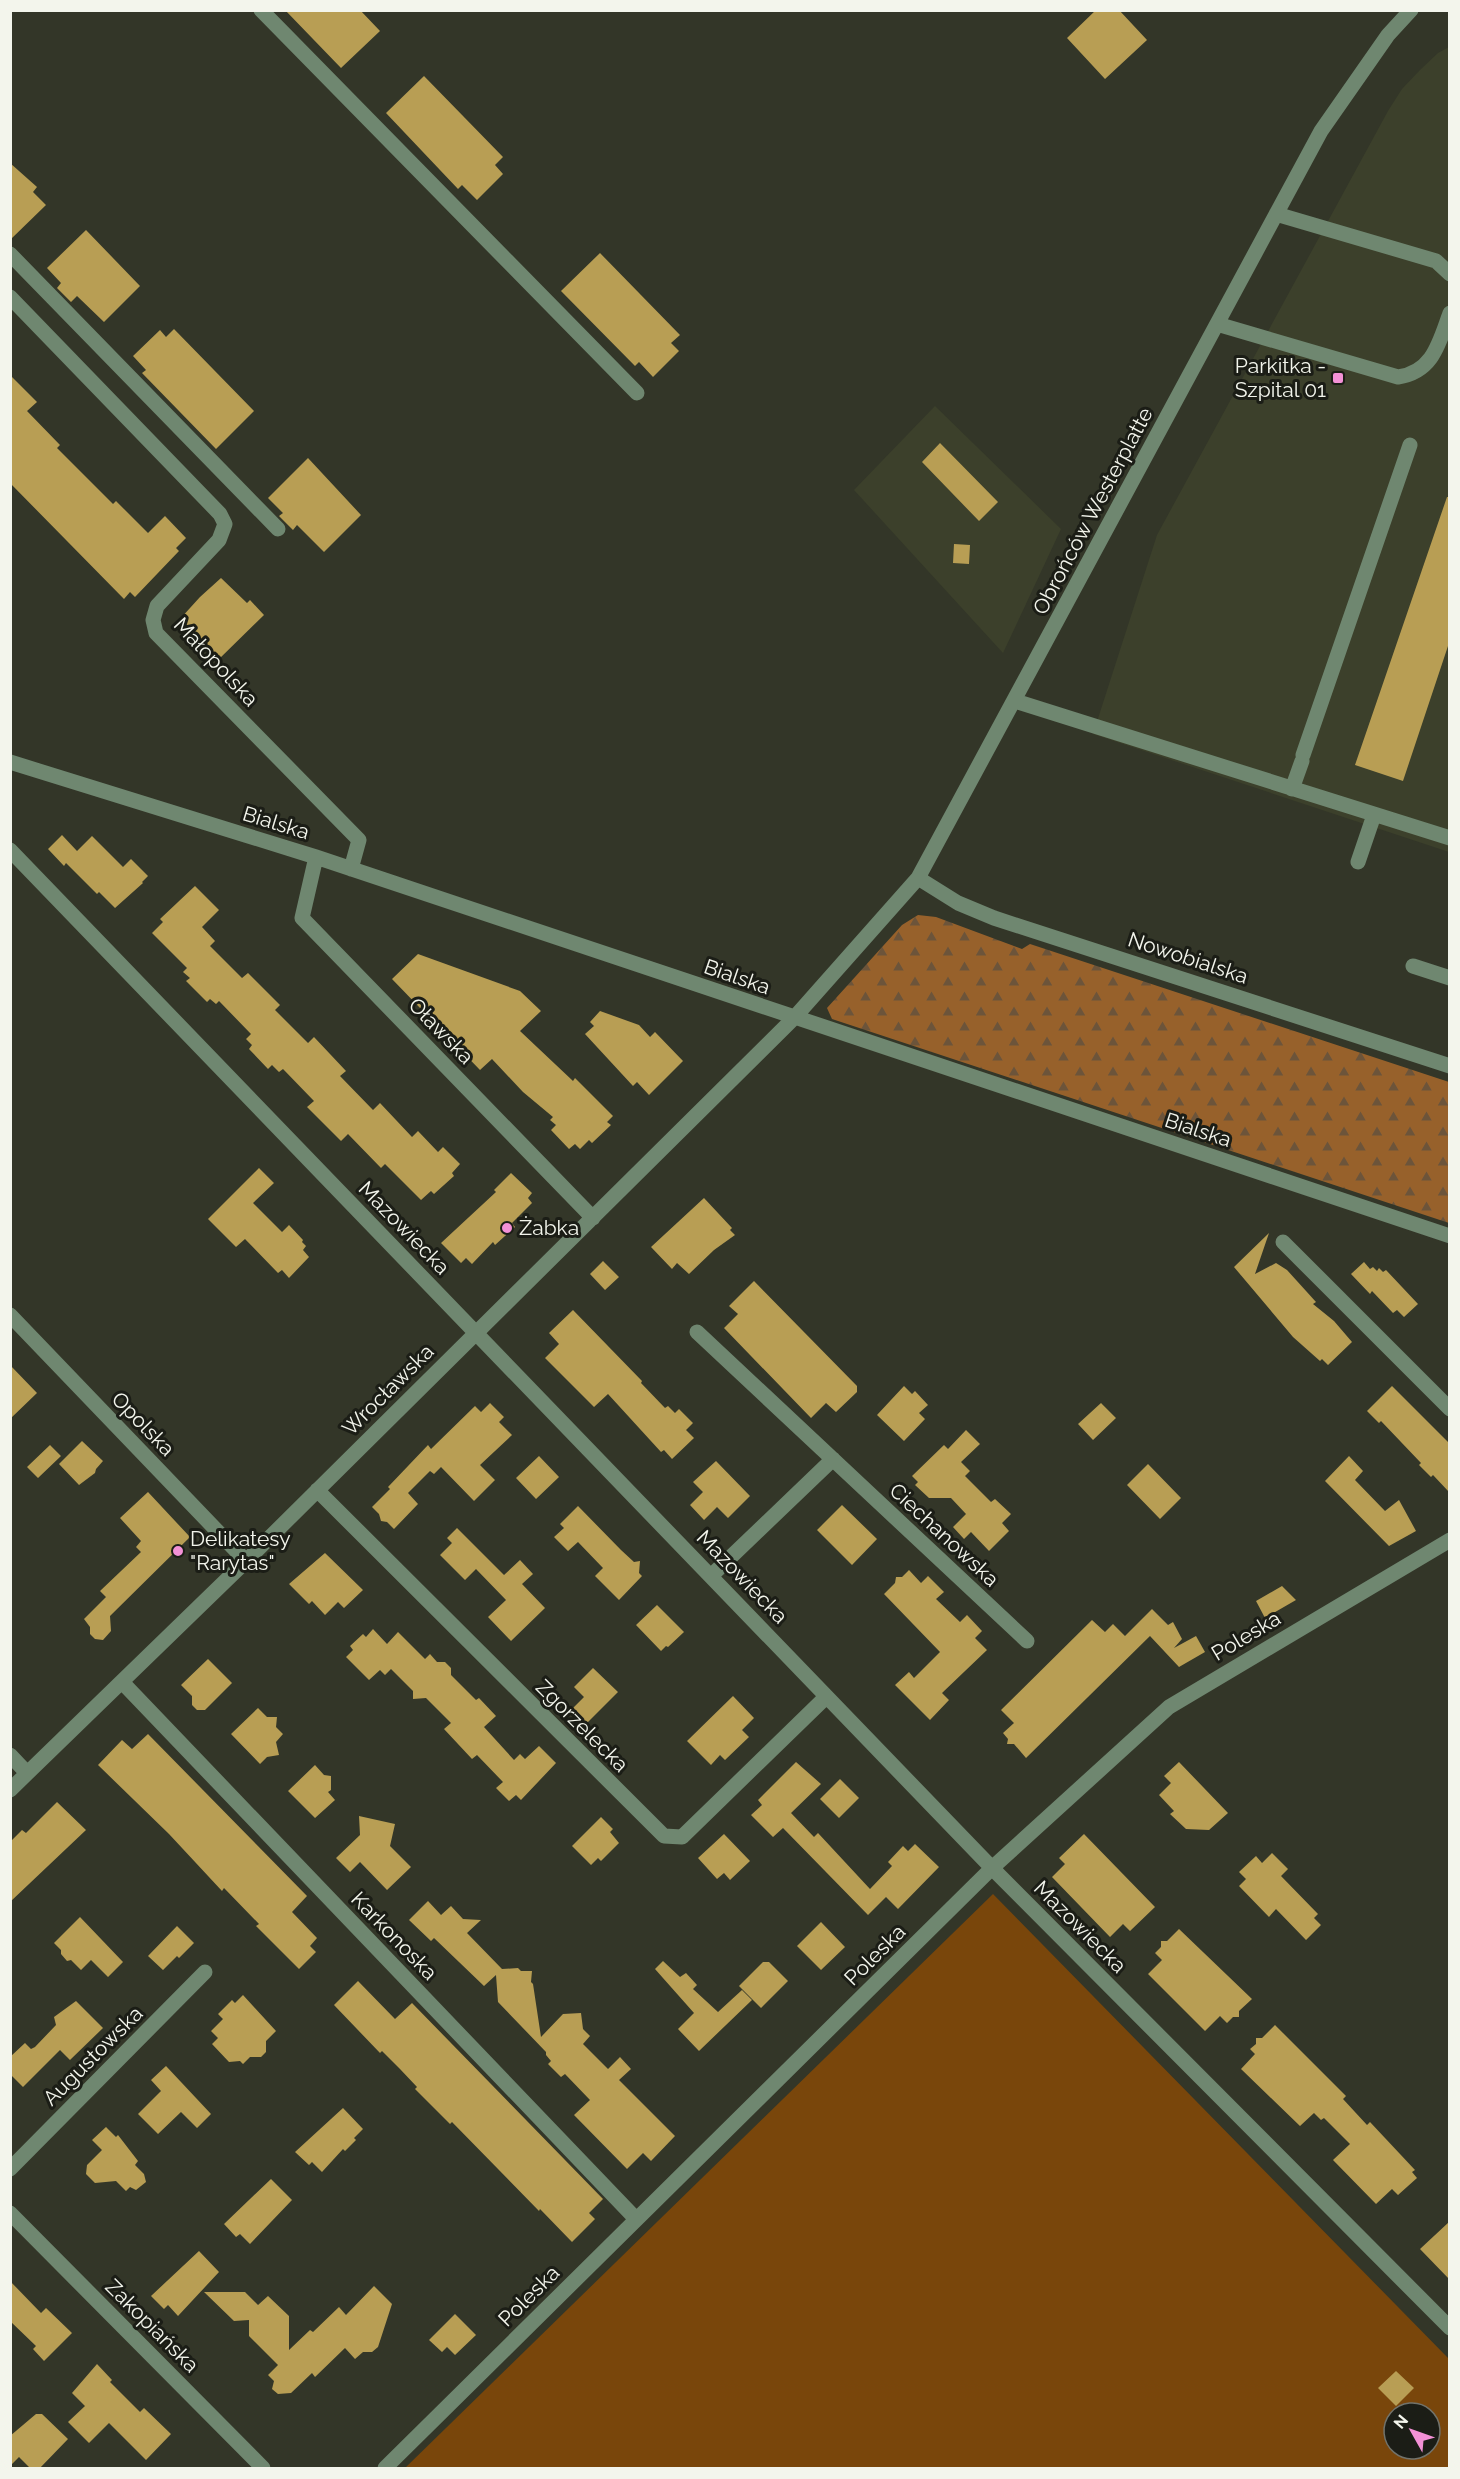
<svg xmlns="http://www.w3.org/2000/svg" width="1460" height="2479" viewBox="0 0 1460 2479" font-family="Raleway,sans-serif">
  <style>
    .built { fill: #3c402b }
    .forest { fill: url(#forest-firs) }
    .garden { fill: #79460b; fill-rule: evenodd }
    .building { fill: #b89e54 }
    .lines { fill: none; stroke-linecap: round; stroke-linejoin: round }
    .minor { stroke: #6f8770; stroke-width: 15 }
    .poi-dot { fill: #f391d6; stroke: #1b1d16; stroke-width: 2 }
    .labels { text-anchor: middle; stroke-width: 6; stroke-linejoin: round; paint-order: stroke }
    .poi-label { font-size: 21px; fill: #f3f5ec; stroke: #1b1d16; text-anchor: start }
    .street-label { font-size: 21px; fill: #f3f5ec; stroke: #1b1d16 }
  </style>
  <defs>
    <pattern id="forest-firs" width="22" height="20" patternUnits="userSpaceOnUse" patternTransform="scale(1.5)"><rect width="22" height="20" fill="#97612b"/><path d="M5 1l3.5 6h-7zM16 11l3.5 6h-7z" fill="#6c543a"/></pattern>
  </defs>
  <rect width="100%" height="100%" fill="#333628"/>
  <path class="built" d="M1449,47V852L1093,734L1157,535L1388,111L1402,89L1420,70L1438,53Z
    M935,406L1061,529L1003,653L854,490Z"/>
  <path class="forest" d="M918,915L936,917L1022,949L1030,944L1449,1082V1223L832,1019L827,1008L902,925Z"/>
  <path class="garden" d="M993,1894L1449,2359V2468H405ZM1394,2413H1430V2449H1394Z"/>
  <path class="building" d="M285,10H360L380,31L341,68Z
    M1096,10H1119L1147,40L1105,79L1067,38Z
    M424,76L503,157L495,165L503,174L477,200L462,185L458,189L386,113Z
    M10,163L37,187L33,192L46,205L10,240Z
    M86,230L140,286L104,322L77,296L71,302L57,288L61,283L47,268Z
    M600,253L680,335L671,343L679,351L653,377L639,362L635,366L561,291Z
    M174,329L254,411L216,449L142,373L146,370L133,356L160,330L166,337Z
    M10,375L37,402L27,411L60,445L57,448L113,504L116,501L148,533L165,516L186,538L176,548L179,551L135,597L130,592L124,599L10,483Z
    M940,443L998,502L979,521L922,462Z
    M308,458L361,515L324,552L297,525L293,530L279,516L283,513L268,498Z
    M1447,497H1449V643L1403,781L1355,765Z
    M954,544L970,545L969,564L953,563Z
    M221,578L247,603L250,600L264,615L217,661L190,633L192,631L180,619L200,597Z
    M62,835L77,851L92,836L123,867L131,859L148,876L142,882L143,883L115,908L99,892L97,894L66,863L64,866L48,849Z
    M195,886L219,910L202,927L215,941L210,946L242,978L248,973L280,1005L275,1010L308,1043L314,1037L346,1071L340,1076L373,1110L380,1103L412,1137L418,1131L438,1152L443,1147L460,1164L452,1173L454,1176L434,1194L431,1191L421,1200L385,1164L381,1168L348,1134L341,1141L307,1107L314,1101L283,1069L279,1072L272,1065L268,1069L249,1049L252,1045L246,1039L251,1034L219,1001L216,1004L210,999L207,1002L186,981L190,978L183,972L187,968L152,933L163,922L160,919Z
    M418,954L520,991L541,1011L520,1031L573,1081L575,1078L613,1116L607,1122L611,1125L592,1143L589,1140L580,1149L575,1144L569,1149L551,1130L556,1125L550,1120L553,1117L523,1092L492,1059L480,1070L392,979Z
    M600,1011L639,1025L650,1037L655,1032L683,1061L649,1095L637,1082L633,1086L585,1034L594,1026L590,1022Z
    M259,1168L274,1183L253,1203L282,1232L289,1225L303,1240L302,1242L306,1246L303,1250L309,1257L289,1278L282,1270L278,1273L245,1239L236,1247L208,1219Z
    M511,1173L532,1193L528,1198L532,1203L512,1223L515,1227L495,1245L493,1242L472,1264L466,1258L461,1263L441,1243L496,1192L494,1190Z
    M704,1198L732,1228L730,1230L735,1235L714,1250L689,1274L677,1263L672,1269L651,1247Z
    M1269,1233L1255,1274L1276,1263L1287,1270L1316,1302L1313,1304L1334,1321L1352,1342L1328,1365L1322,1359L1320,1361L1293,1337L1234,1267Z
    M603,1261L619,1277L605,1290L590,1274Z
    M1364,1262L1370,1269L1373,1267L1377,1271L1379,1268L1383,1272L1386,1270L1418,1304L1404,1317L1397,1310L1393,1313L1372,1291L1370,1294L1351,1274Z
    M754,1281L857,1386V1392L836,1412L826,1403L811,1418L724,1328L738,1314L729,1306Z
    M573,1310L642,1381L641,1383L665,1408L668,1406L675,1413L679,1409L693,1423L686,1430L694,1438L672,1459L664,1450L661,1452L608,1394L594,1407L545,1358L559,1344L549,1333Z
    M10,1365L37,1393L10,1419Z
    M904,1386L912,1394L915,1391L928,1405L919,1413L925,1419L904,1441L877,1415Z
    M1392,1386L1449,1443V1492L1433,1475L1431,1477L1419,1465L1421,1463L1381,1421L1379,1423L1367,1411Z
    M490,1403L504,1417L499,1422L512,1435L480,1465L495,1480L474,1501L441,1467L434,1474L430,1471L408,1493L418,1504L394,1529L387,1522L381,1521L379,1514L372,1507L390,1489L388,1487L428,1445L431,1449L475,1406L481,1412Z
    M1101,1403L1116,1418L1093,1440L1078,1424Z
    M966,1430L980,1444L961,1462L970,1471L965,1476L991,1502L995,1499L1011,1514L1002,1523L1009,1531L989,1551L971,1532L964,1539L953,1527L966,1514L951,1498H929L915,1485L918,1482L912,1476L944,1445L948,1449Z
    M82,1441L103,1461L96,1469L95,1473L79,1485L59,1464Z
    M50,1445L61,1456L38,1478L27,1467Z
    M539,1456L559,1477L536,1499L516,1478Z
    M1349,1456L1363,1471L1355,1480L1385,1511L1399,1500L1416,1531L1389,1546L1325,1481Z
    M716,1461L750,1496L728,1518L717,1507L704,1520L690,1505L703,1492L693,1482Z
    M1148,1464L1181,1498L1160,1519L1127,1485Z
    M148,1492L190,1537L110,1616L111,1631L103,1640L95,1639L90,1634V1627L84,1619L106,1597L100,1591L141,1552L136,1547L141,1541L120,1518Z
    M842,1505L877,1539L852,1565L817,1530Z
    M578,1506L621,1550L634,1562L640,1561L639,1573L642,1576L619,1600L595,1576L603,1568L578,1542L568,1551L554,1537L564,1528L560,1524Z
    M457,1528L504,1575L520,1560L533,1574L522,1584L545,1608L511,1641L488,1617L506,1600L476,1569L465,1580L440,1555L452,1543L447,1538Z
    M325,1553L363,1590L344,1608L338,1602L325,1615L312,1601L309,1604L289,1584Z
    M909,1570L921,1583L928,1576L944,1592L936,1599L960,1622L967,1615L982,1631L975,1638L987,1650L942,1693L949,1700L930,1720L895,1685L909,1672L914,1678L940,1652L884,1594L895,1583L896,1577H902Z
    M1282,1586L1296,1600L1265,1618L1256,1601Z
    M657,1605L684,1632L668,1647L666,1646L661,1651L636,1625Z
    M1152,1609L1168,1625L1173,1622L1182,1639L1174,1648L1196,1636L1205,1652L1179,1667L1150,1636L1026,1758L1014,1744H1007L1008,1739L1003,1733L1014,1723L1001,1710L1092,1620L1105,1632L1113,1624L1125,1636Z
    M373,1629L387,1644L398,1632L425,1659L430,1654L437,1662H445L451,1668V1675L476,1700L479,1698L496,1716L484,1727L514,1760L520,1754L525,1759L539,1746L556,1763L521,1800L516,1795L509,1801L496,1788L503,1782L477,1755L472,1759L444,1729L451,1723L426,1698L413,1699V1691L391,1669L385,1675L380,1670L369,1680L346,1657L353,1650L350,1646L363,1634L366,1637Z
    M208,1659L232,1683L205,1710H197L192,1705V1696L181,1685Z
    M593,1668L618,1692L585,1725L570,1711L584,1697L574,1687Z
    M733,1696L754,1718L742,1730L749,1737L725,1760L720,1755L711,1765L687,1741Z
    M258,1708L267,1717H277L276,1727L283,1734L276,1742L279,1755L267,1757L260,1764L231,1734Z
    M148,1734L307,1896L292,1912L317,1938L310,1946L316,1952L299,1969L256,1926L259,1924L224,1888L222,1891L169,1834L98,1765L122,1740L132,1749Z
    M796,1762L821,1784L791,1813L814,1837L818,1833L870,1889L892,1866L888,1862L903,1846L908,1851L915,1844L939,1867L898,1909L886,1897L868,1915L783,1828L773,1837L751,1815L762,1805L758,1800Z
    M1179,1762L1228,1813L1209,1830L1186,1829L1170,1814L1174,1811L1159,1795L1171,1783L1164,1776Z
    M315,1765L324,1775L331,1776V1790L328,1792L335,1800L315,1818L288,1791Z
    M840,1779L859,1798L839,1818L820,1799Z
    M57,1802L86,1830L10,1902V1842L22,1830L26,1833Z
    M359,1816L395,1824L390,1846L411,1867L387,1890L360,1862L350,1872L336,1858L360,1835Z
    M601,1817L613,1829L610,1832L619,1843L601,1861L598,1858L591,1865L572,1846Z
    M724,1834L750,1861L730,1880L724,1873L717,1879L698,1858Z
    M1084,1834L1155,1907L1130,1931L1123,1924L1110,1937L1052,1877L1065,1864L1059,1858Z
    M1272,1853L1288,1869L1281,1876L1318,1914L1314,1918L1321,1925L1306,1940L1276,1909L1269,1917L1239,1886L1246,1879L1239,1872L1256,1856L1262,1863Z
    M428,1901L441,1915L451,1906L463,1919L481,1920L467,1933L502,1969L518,1968L521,1971H532L531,1982L533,1984L541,2037L563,2014L581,2013L583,2029L590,2036L583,2044L608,2069L620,2057L631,2069L619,2080L675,2136L651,2161L643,2153L627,2169L574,2115L590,2100L565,2074L561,2077L548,2064L551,2061L546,2055V2052L498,2002L496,1975L484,1986L434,1938L431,1941L409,1920Z
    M80,1917L123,1962L108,1977L91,1960L81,1970L71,1960L67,1961L61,1954V1950L54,1943Z
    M821,1922L845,1947L821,1970L797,1946Z
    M177,1926L194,1943L179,1958L177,1956L163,1970L148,1956Z
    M1179,1929L1252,1999L1239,2011V2017H1233L1227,2023L1220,2016L1205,2031L1148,1974L1162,1960L1155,1953L1161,1947V1941H1167Z
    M663,1961L680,1977L686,1973L697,1985L693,1989L718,2012L742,1990L752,2000L699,2051L678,2029L694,2013L655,1969Z
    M763,1962H769L788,1981L761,2008L739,1986Z
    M358,1981L395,2019L412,2003L603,2199L589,2213L595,2219L572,2242L540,2209L539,2211L452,2122L450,2124L415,2089L417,2087L400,2069L382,2051L380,2053L334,2005Z
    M243,1995L276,2031L266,2041V2052L261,2057H250L243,2064L240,2061L229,2062L212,2044L218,2038L211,2031L223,2019L218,2014L232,2000L235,2003Z
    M76,2001L103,2028L70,2060L60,2050L23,2087L10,2074V2057L25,2043L31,2049L35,2047L56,2025L54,2017Z
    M1275,2025L1346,2096L1343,2099L1367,2125L1370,2122L1415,2170L1412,2172L1417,2178L1398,2195L1392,2189L1376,2204L1333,2160L1350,2144L1324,2118L1321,2120L1314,2113L1300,2126L1241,2069L1255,2054L1250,2049L1256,2044V2038H1262Z
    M166,2066L211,2114L197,2128L181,2112L158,2134L138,2114L161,2091L151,2080Z
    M343,2108L363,2129L354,2138L356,2140L345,2151L343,2149L322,2172L312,2162L309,2165L295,2152Z
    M106,2127L116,2137L118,2135L138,2161L135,2165L144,2174L146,2182L136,2190L130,2187L126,2191L116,2181L95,2183L86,2174L87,2165L102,2150L92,2140Z
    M271,2179L292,2200L250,2244L240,2234L236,2237L224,2224Z
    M1449,2222V2279L1420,2249Z
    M199,2251L219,2272L178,2316L168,2305L164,2309L151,2296Z
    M10,2281L41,2313L46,2308L72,2333L44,2361L33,2349L36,2346L10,2321Z
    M374,2286L392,2304L378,2347L372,2352H363L355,2359L345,2348L315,2377L312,2373L291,2393L278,2394L272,2389L274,2381L268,2375L278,2365L249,2336V2320L234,2321L204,2292H245L258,2305L268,2296L289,2316V2350L310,2330L313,2332L339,2307L346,2315Z
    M455,2314L476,2335L455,2355L447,2347L442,2352L429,2340Z
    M97,2364L112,2380L110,2382L140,2412L144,2408L171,2434L146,2460L109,2423L89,2443L68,2422L85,2406L72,2393Z
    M1396,2371L1414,2388L1396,2406L1378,2388Z
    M36,2414H42L68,2439L39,2469H31L19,2457L10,2466V2436Z"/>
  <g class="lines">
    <path class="minor" d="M261,10L637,393
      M1276,214L1436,261L1450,274
      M10,254L278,529
      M10,297L220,514L225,524L219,540L157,606L153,620L156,633L359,840L351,869
      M1217,324L1398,377C1433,372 1439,343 1450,313
      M1015,701L1450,838
      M1303,755L1410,445
      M10,762L316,857L1450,1236
      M1292,789L1302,761
      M10,850L992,1868L1450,2328
      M316,857L302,918L593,1218
      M1358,862L1374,815
      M918,878L958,903L994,918L1450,1066
      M1413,966L1450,978
      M1283,1242L1450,1409
      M10,1315L246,1561
      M697,1332L1027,1641
      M317,1490L664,1836L682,1837L826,1697
      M712,1575L833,1459
      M122,1682L636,2219
      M10,1755L27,1773
      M10,1790L246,1561L794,1018L918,878L1321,131L1388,35L1411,10
      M10,2169L205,1972
      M10,2213L263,2468
      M385,2468L992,1868L1169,1707L1450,1540"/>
  </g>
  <g class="poi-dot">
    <rect x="1332" y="372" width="12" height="12" rx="3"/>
    <circle cx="507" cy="1228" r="6"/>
    <circle cx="178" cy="1551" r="6"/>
  </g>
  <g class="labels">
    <g class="poi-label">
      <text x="1326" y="373" text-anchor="end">Parkitka -<tspan x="1326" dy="24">Szpital 01</tspan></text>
      <text x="519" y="1235">Żabka</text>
      <text x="190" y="1546">Delikatesy<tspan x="190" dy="24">"Rarytas"</tspan></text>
    </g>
    <g class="street-label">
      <text transform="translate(1093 511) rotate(-62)" y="7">Obrońców Westerplatte</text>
      <text transform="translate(216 662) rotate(47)" y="7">Małopolska</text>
      <text transform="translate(276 823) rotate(17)" y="7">Bialska</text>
      <text transform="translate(1188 958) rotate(18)" y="7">Nowobialska</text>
      <text transform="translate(737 977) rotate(19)" y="7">Bialska</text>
      <text transform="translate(441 1031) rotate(46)" y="7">Oławska</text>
      <text transform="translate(1198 1130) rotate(18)" y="7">Bialska</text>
      <text transform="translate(404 1228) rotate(46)" y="7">Mazowiecka</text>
      <text transform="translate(388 1390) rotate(-45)" y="7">Wrocławska</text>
      <text transform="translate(143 1424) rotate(46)" y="7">Opolska</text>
      <text transform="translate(944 1535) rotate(43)" y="7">Ciechanowska</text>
      <text transform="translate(742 1577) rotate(46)" y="7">Mazowiecka</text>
      <text transform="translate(1246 1636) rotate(-31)" y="7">Poleska</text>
      <text transform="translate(582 1726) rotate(45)" y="7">Zgorzelecka</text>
      <text transform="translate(1080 1927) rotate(45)" y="7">Mazowiecka</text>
      <text transform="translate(394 1936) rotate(46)" y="7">Karkonoska</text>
      <text transform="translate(875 1955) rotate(-45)" y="7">Poleska</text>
      <text transform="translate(93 2056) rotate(-45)" y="7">Augustowska</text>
      <text transform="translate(529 2296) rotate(-45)" y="7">Poleska</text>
      <text transform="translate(152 2326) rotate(45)" y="7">Zakopiańska</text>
    </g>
  </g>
  <rect width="1460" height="2479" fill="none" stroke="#f3f5ec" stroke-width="24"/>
  <g transform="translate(1412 2431) rotate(310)"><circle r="28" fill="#1b1d16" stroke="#71736c" stroke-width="1.5"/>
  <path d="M0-4.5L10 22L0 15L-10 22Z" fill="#f391d6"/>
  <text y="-9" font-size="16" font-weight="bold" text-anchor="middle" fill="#f3f5ec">N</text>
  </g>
</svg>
